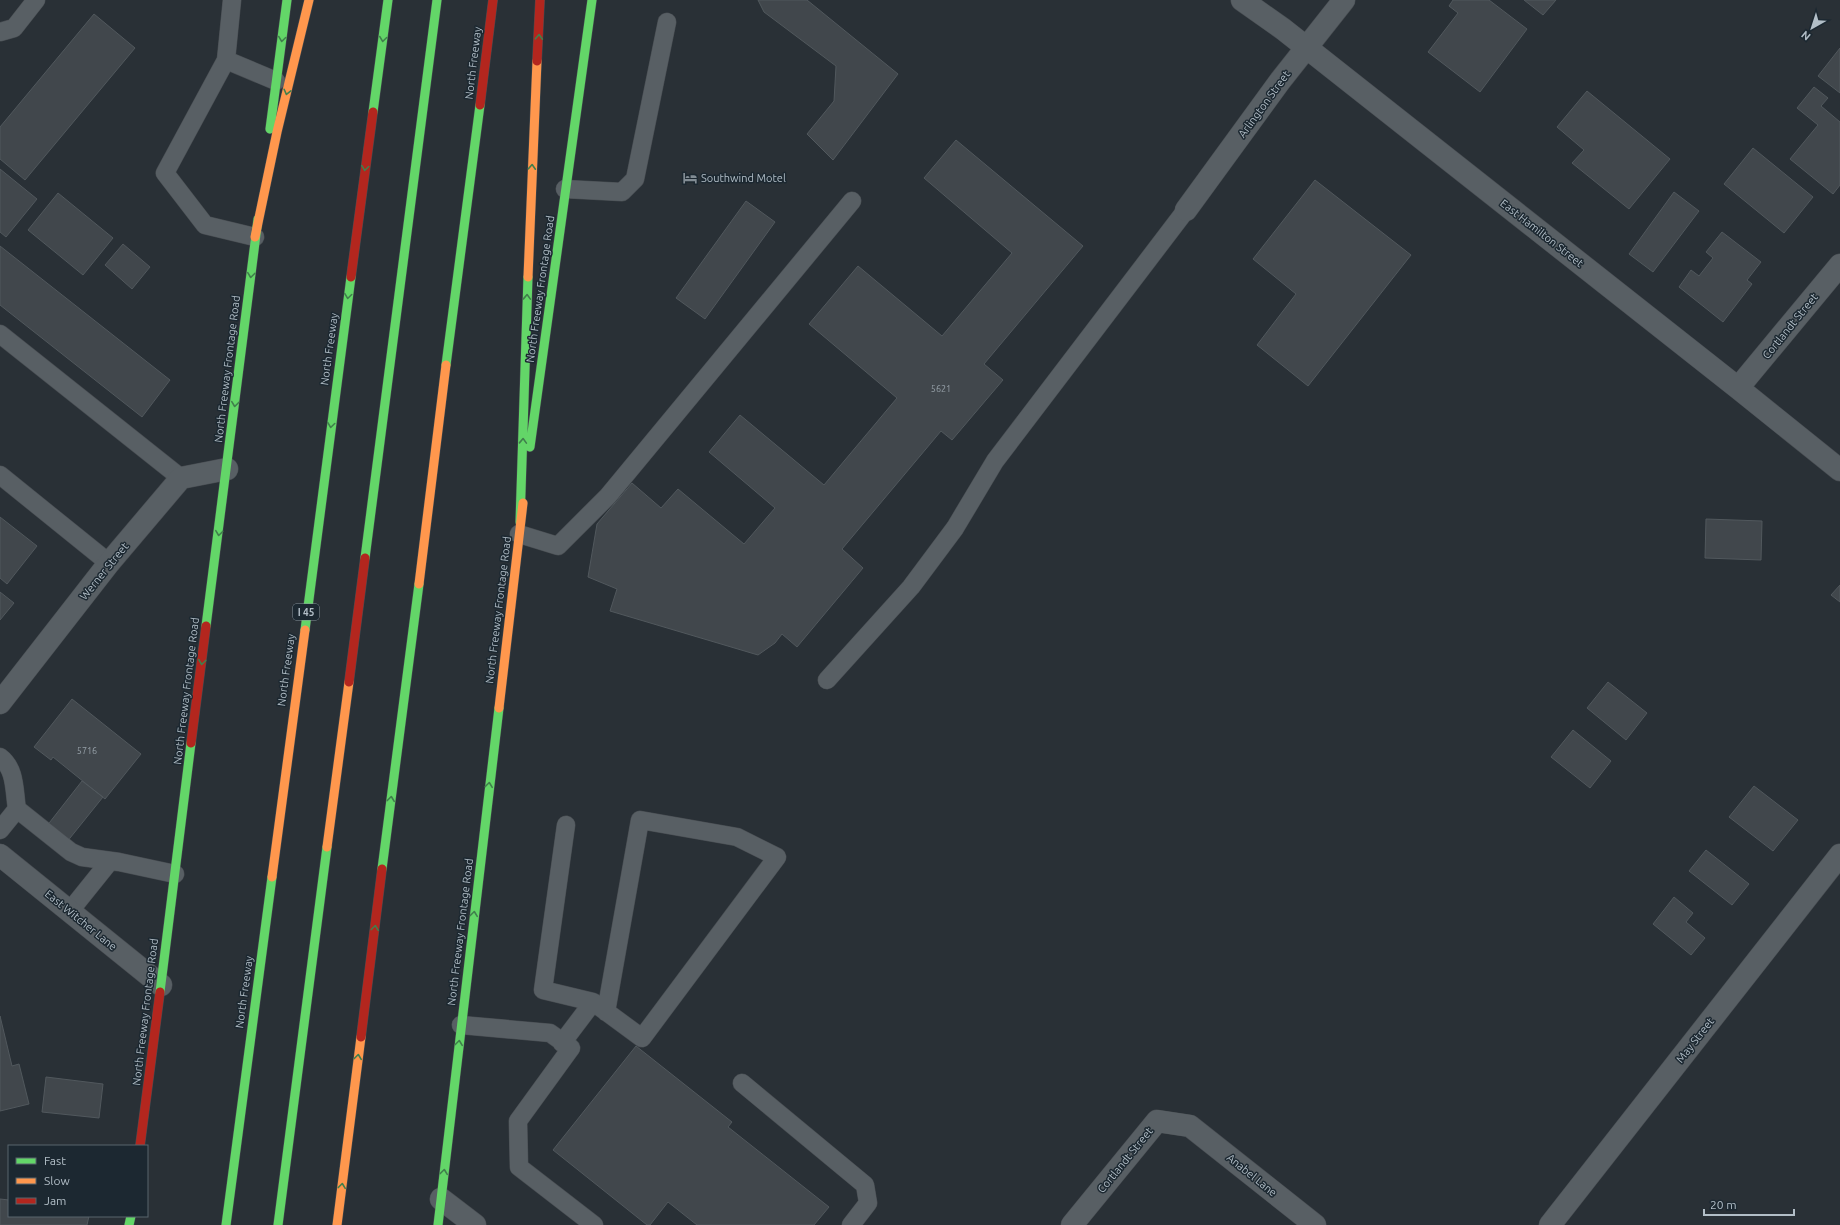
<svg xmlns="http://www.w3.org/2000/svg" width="1840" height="1225" viewBox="0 0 1840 1225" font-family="Ubuntu,sans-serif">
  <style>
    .building { fill: #41474c; stroke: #51585d }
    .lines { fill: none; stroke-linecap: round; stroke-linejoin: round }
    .lane-casing { stroke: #474c51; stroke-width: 19 }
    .street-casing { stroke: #474c51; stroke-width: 23 }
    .fast-casing { stroke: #474c51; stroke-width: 10 }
    .slow-casing { stroke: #474c51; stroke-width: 10 }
    .jam-casing { stroke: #474c51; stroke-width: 10 }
    .lane { stroke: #585f64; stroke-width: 18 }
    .street { stroke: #585f64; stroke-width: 22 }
    .fast { stroke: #63d668; stroke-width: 9 }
    .slow { stroke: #ff974d; stroke-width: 9 }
    .jam { stroke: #b3261e; stroke-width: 9 }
    .oneway { stroke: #407f4c }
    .labels { text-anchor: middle; stroke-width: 3; stroke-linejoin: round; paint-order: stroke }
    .number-label { font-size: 9px; fill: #96a0a8 }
    .shield { fill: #1c2831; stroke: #85919a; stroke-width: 1 }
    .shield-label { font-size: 10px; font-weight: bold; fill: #b2bec7 }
    .street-label { font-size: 11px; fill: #b2bec7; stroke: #1c2831 }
    .poi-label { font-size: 11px; fill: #b2bec7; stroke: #1c2831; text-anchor: start }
  </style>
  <rect width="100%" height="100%" fill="#293036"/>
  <path class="building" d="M758,0H807L898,74L833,160L807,134L834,101L836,66L764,12Z
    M1453,0H1489L1527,29L1480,92L1428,52L1458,13L1449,6Z
    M1524,0H1556L1543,15Z
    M94,14L135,48L25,180L0,159V127Z
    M1840,48V93L1818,76Z
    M1814,87L1828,98L1821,106L1840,122V185L1833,194L1790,159L1818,125L1797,108Z
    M1587,91L1670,159L1629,209L1572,163L1584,150L1557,127Z
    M956,140L1083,246L984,364L1003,380L952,440L941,431L842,549L863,568L797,647L782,634L775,643L758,655L610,611L617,589L588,577L597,524L632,483L661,508L678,489L744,544L775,508L709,452L740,415L824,485L897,398L809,324L858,266L942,336L1012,253L924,178Z
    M1753,148L1813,197L1784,233L1724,184Z
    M0,169L37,199L6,237L0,232Z
    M1315,180L1411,255L1308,386L1257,345L1296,294L1253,259Z
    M1674,192L1699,211L1653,272L1629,254Z
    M58,193L113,238L83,275L28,230Z
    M746,201L775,222L705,319L676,298Z
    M1722,232L1761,262L1747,280L1752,284L1723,322L1679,287L1691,270L1699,276L1713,258L1706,252Z
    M123,244L150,267L132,289L105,265Z
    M0,246L170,380L142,417L0,305Z
    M0,517L37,546L7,584L0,578Z
    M1706,519L1762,521L1761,560L1705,558Z
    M1840,585V602L1831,595Z
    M0,592L14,603L0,620Z
    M1608,682L1647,713L1626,740L1587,708Z
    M72,699L141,754L105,799L53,757L51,760L34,747Z
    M1573,730L1611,761L1590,788L1551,757Z
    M82,781L103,797L66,843L46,827Z
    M1754,786L1798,820L1773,851L1729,817Z
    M1706,850L1749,884L1732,905L1689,871Z
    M1674,897L1693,913L1686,922L1705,938L1691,955L1653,924Z
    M0,1016L12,1066L19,1064L29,1104L0,1111Z
    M636,1046L732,1122L728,1127L829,1207L814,1225H697L668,1202L650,1225H647L553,1150Z
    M46,1077L103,1084L99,1118L42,1112Z
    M0,1199L9,1200V1216H89L87,1225H0Z"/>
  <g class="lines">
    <defs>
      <path id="lane" d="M0,32L14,28L36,0
        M226,60L232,0
        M565,189L622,192L635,179L667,22
        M255,237L205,225L165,173L226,60L276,81
        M0,334L181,478
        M0,475L109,563
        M519,534L558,546L608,496L852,201
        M827,680L911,587L955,528L995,461L1186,210
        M0,757C16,769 14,791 17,809L71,852L82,857L119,862L175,874
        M566,825L543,990L593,1002
        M0,830L17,809
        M69,912L110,861
        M461,1025L550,1033L571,1048L518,1121L519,1167L594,1225
        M562,1043L593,1002L642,1038L777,857L737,837L640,820L606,1012
        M742,1083L865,1185L868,1203L851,1225"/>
      <path id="street" d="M1242,0L1283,29L1738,388L1840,470
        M1186,210L1280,81L1344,0
        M1738,388L1840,265
        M0,703L109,563L181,478L227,469
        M0,855L161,985
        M441,1199L475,1225
        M1072,1225L1157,1121L1190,1126L1315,1225
        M1550,1225L1840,855"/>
      <path id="fast" d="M373,112L388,0
        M270,129L287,0
        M446,365L480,105
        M530,447L592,0
        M520,522L528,277
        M365,558L437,0
        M206,626L258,219
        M305,630L351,277
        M382,869L419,584
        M160,992L191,743
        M129,1225L131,1216
        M226,1225L272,877
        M278,1225L327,847
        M438,1225L499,708"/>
      <path id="slow" d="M255,237L277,132L309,0
        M528,277L537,61
        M419,584L446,365
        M499,708L523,503
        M327,847L349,682
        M272,877L305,630
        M337,1225L361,1037"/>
      <path id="jam" d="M537,61L540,0
        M480,105L493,0
        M351,277L373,112
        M349,682L365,558
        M191,743L206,626
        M361,1037L382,869
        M140,1146L160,992"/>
    </defs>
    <use href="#lane" class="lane-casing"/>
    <use href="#street" class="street-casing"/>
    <use href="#fast" class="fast-casing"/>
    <use href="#slow" class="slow-casing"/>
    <use href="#jam" class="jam-casing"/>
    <use href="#lane" class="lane"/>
    <use href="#street" class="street"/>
    <use href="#fast" class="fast"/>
    <use href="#slow" class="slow"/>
    <use href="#jam" class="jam"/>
  </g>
  <defs><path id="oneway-chevron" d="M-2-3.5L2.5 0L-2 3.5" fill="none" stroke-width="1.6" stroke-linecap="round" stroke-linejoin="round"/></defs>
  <g class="oneway">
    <use href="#oneway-chevron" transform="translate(539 37) rotate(-87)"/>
    <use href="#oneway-chevron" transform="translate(282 39) rotate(98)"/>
    <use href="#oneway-chevron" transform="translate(383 39) rotate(98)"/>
    <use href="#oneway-chevron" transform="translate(287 92) rotate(104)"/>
    <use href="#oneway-chevron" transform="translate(532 167) rotate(-87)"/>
    <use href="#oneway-chevron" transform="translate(365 168) rotate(98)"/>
    <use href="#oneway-chevron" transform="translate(251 275) rotate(97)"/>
    <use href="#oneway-chevron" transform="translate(348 296) rotate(98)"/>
    <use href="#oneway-chevron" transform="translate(527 297) rotate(-88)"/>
    <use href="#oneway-chevron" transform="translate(235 404) rotate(97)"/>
    <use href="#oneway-chevron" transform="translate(331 425) rotate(98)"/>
    <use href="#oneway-chevron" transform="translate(523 441) rotate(-88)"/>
    <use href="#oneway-chevron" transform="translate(219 533) rotate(97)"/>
    <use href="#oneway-chevron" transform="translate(202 662) rotate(97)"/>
    <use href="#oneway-chevron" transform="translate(489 785) rotate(-83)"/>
    <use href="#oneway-chevron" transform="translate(391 799) rotate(-83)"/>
    <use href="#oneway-chevron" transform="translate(474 914) rotate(-83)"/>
    <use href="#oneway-chevron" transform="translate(375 928) rotate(-83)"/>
    <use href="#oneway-chevron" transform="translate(459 1043) rotate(-83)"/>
    <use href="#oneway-chevron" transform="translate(358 1057) rotate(-83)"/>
    <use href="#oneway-chevron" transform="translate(444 1172) rotate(-83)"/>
    <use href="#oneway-chevron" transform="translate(342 1186) rotate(-83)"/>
  </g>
  <defs>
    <symbol id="hotel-bare" viewBox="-9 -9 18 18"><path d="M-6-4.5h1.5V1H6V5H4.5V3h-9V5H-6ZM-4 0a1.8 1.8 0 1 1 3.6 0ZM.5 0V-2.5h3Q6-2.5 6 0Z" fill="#828c94" stroke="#1c2831" stroke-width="2.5" paint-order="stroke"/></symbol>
  </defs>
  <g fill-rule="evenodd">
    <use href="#hotel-bare" x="680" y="168" width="20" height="20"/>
  </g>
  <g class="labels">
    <g class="number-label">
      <text x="941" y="392">5621</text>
      <text x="87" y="754">5716</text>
    </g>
    <rect class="shield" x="293" y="604" width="26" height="16" rx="3"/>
    <g class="shield-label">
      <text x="306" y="616">I 45</text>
    </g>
    <g class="street-label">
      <text transform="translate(473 63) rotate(-83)" y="4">North Freeway</text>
      <text transform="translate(1264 104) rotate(-54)" y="4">Arlington Street</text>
      <text transform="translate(1542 233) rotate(38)" y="4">East Hamilton Street</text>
      <text transform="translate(540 289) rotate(-82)" y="4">North Freeway Frontage Road</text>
      <text transform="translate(1790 326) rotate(-51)" y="4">Cortlandt Street</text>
      <text transform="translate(329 349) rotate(-82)" y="4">North Freeway</text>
      <text transform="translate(227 369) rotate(-83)" y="4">North Freeway Frontage Road</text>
      <text transform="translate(104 571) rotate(-51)" y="4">Werner Street</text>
      <text transform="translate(498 610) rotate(-83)" y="4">North Freeway Frontage Road</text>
      <text transform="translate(286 670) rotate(-82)" y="4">North Freeway</text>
      <text transform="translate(186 691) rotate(-83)" y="4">North Freeway Frontage Road</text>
      <text transform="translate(81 920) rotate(39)" y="4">East Witcher Lane</text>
      <text transform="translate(460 932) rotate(-83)" y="4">North Freeway Frontage Road</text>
      <text transform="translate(244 992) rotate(-82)" y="4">North Freeway</text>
      <text transform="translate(145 1012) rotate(-83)" y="4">North Freeway Frontage Road</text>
      <text transform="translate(1695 1040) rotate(-52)" y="4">May Street</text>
      <text transform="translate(1125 1160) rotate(-51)" y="4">Cortlandt Street</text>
      <text transform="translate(1252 1175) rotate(39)" y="4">Anabel Lane</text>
    </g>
    <g class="poi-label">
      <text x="701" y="182">Southwind Motel</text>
    </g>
  </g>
  <rect x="8" y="1145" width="140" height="72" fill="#1c2831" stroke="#58646d"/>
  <rect x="16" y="1158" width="20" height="6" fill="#63d668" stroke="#58646d"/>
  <text x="44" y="1165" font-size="12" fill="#b2bec7">Fast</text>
  <rect x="16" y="1178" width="20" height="6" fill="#ff974d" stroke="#58646d"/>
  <text x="44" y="1185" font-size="12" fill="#b2bec7">Slow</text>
  <rect x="16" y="1198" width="20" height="6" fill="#b3261e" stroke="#58646d"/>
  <text x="44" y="1205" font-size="12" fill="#b2bec7">Jam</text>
  <g transform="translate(1812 28) rotate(219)" stroke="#1c2831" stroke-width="3" paint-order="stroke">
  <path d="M0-3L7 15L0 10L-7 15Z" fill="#b2bec7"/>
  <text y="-6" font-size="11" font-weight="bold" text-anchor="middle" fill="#b2bec7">N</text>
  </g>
  <path d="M1704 1209v6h90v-6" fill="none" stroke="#b2bec7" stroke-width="2"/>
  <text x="1710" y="1209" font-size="12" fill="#b2bec7" stroke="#1c2831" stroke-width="3" paint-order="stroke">20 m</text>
</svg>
